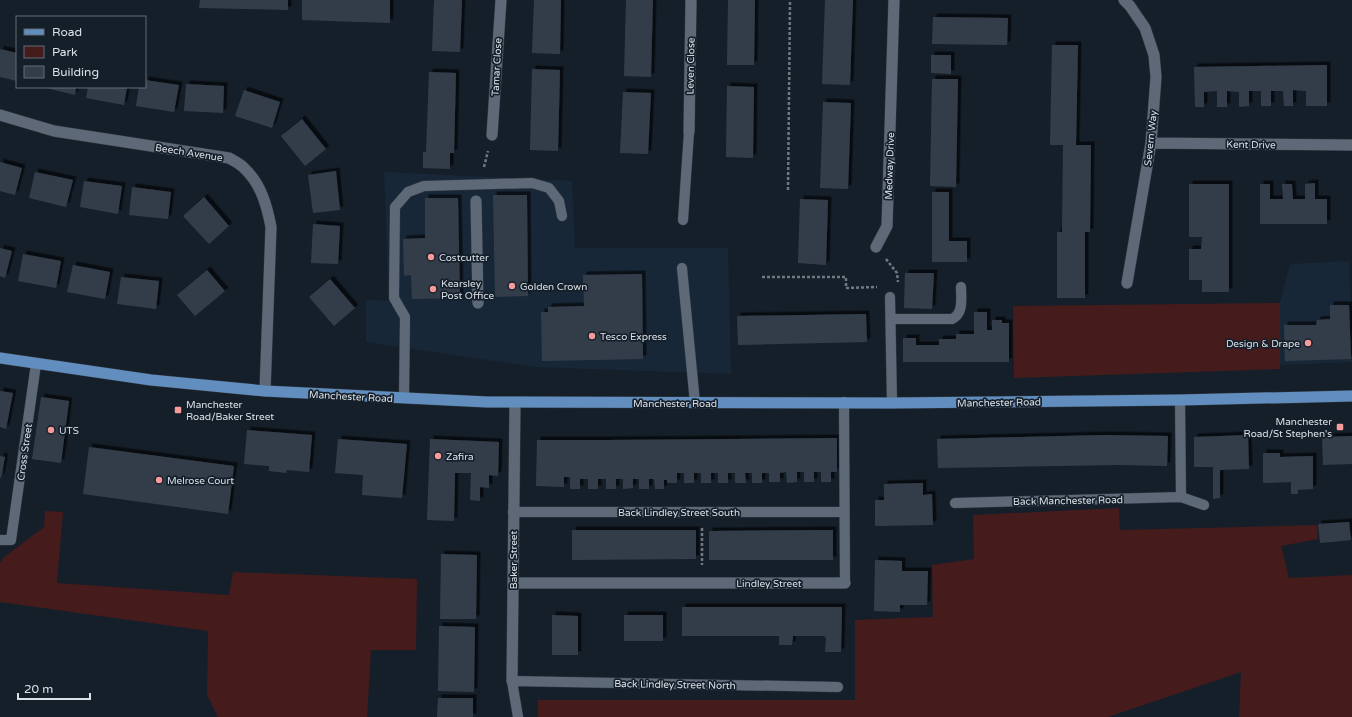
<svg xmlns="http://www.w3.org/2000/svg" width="1352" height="717" viewBox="0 0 1352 717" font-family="'Varela Round',sans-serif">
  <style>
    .built { fill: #182737 }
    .green { fill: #461b1c }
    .building { fill: #333e4a; filter: url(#shadow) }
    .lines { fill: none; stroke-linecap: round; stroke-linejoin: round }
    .service-casing { stroke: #313842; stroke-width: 11 }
    .pedestrian-casing { stroke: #313842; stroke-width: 12 }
    .minor-casing { stroke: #313842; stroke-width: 12 }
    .primary-casing { stroke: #313842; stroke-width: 12 }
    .path { stroke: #707982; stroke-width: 2.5; stroke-dasharray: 3 2; stroke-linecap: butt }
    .service { stroke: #5d6977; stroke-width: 10 }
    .pedestrian { stroke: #5d6977; stroke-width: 11 }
    .minor { stroke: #5d6977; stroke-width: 11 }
    .primary { stroke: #618ebe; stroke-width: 11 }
    .poi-dot { fill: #f59b99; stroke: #151f2a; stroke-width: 1.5 }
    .labels { text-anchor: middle; stroke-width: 3.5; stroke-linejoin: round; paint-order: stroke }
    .street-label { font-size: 10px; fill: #d9e0e8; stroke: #151f2a }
    .poi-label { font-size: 10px; fill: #d9e0e8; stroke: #151f2a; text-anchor: start }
  </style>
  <defs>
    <filter id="shadow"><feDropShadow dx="3.5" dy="-3.5" stdDeviation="0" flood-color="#0009"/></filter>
  </defs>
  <rect width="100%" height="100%" fill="#151f2a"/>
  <path class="built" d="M384,172L572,181L575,248H728L731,374L535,367L366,342V300L389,301Z
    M1349,261L1352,362L1280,365V303L1290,264Z"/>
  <path class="green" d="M1280,303V369L1014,378L1013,306Z
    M1119,508L1120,530L1317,525L1318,539L1281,546L1289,578L1352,575V717H1239L1241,672L1108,717H538V700H855V620L933,617L932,565L974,559L973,515Z
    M45,511L63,512L57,583L229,595L233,572L417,579L416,650H371L367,717H218L207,695L208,631L0,602V563L3,558L44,527Z"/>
  <path class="building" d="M200,0H288V10L199,8Z
    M302,0H390V23L302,20Z
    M434,0H462L460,52L432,51Z
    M534,0H561L560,54L532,53Z
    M626,0H653L651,77L624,76Z
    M728,0H755L754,65H727Z
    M825,0H853L850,85L822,84Z
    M933,17L1008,18L1007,45L932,44Z
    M1052,45H1078L1076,145H1091L1090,232H1085V298H1057V232H1062L1063,145H1050Z
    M0,49L17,53V81L0,77Z
    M931,55H951V74L931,73Z
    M1327,65V106H1306V91L1293,90V106H1284L1283,91H1271V106H1261V91H1249V106L1239,107V92L1227,91V107H1217V91L1204,92V107H1195L1194,67Z
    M532,69L560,70L558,151L530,150Z
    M429,72L456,73L454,153H450V169L423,168V152H426Z
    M932,79H958L956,187L930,186Z
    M145,80L179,85L174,112L136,106L139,87H145Z
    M186,84L224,86L223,113L184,111Z
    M727,86L754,87L753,158L726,157Z
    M42,87H76L75,95Z
    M88,87H127L124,105L86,98Z
    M244,90L280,102L272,128L235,116Z
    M623,92L651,93L648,154L620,153Z
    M823,102L851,103L848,189L820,188Z
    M302,119L326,149L305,166L281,136Z
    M0,162L22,168L15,195L0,191Z
    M336,171L340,210L313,213L308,175Z
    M35,172L73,180L66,207L29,198Z
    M84,181L122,186L118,214L80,207Z
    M1315,183V199H1327V224H1260V184H1270V199H1283L1282,184H1292L1293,199H1305V184Z
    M1189,184H1229V292H1202V280H1189V249H1201L1202,237H1189Z
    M132,187L171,192L168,219L129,215Z
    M932,192H949V241H967V262H932Z
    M493,195H527L528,296L495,297Z
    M204,197L229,226L209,244L183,216Z
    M425,198H458L460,298L412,299L411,275L404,276L403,239L425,238Z
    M800,199L828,200L826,265L798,263Z
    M313,224L340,226L338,264L311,263Z
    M0,248L12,251L5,278L0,276Z
    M23,254L61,261L56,288L18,281Z
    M73,265L110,272L105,299L67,292Z
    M207,270L225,291L195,316L177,295Z
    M905,273H934L932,309L904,308Z
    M642,274L643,359L542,361L541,312H548V307L584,306L583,275Z
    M121,277L159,281L156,309L117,304Z
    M330,279L355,308L334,326L309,297Z
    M1330,305H1349L1351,359L1285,361L1284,325H1316L1317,320L1330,319Z
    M974,312H987V330H992V320H1002V323H1009V362H903V338H916V345H939V339H956V334H974Z
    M866,314L867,342L738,345L737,316Z
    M0,391L13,393L6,429L0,427Z
    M41,397L69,401L61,463L32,459Z
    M247,430L312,435L309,472L287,470L286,473L269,471V466L244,464Z
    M1105,435L1168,436L1167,466L1119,465L938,468L937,439Z
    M1248,435L1249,469L1220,470V498L1213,499V467H1194V437Z
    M1352,436V464L1323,465L1322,437Z
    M837,438V472H831V482H821V472H814V482H804V472H797V482L787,483L786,472L780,473V482H769V473H762V483H752V473H745L746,483H735V473H728V483H718V473H711V483H701V473H694V483H684V473H677V483H667V480H664V489H655L654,479H649V489H639V479H633V488L623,489V479H616V489H606V479H598V489H588V479H580V489H570V477H564V487L536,486L537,440H605Z
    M338,439L407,444L402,498L362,495L363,475L335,473Z
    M430,439L499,442L498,476L489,475V488L480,487V501L470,500L471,473H455L454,521L427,520Z
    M89,447L234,466L228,514L83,494Z
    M1263,453H1280V457L1313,456V489L1298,490V494H1291V482L1263,483Z
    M0,456L5,457L1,478H0Z
    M923,483V495L932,494L933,525L875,526V500H884V484Z
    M1349,522L1351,540L1320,543L1318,524Z
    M572,530H696V559L572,560Z
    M833,530V560H709V531Z
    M441,554L477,555L476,619H440Z
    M875,560L902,561V571H928L927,605H900V612L874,611Z
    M682,607H842L841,652H825L826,638L824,636H793L792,645H779V636H682Z
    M552,615L578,616V655H552Z
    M624,615H663V641H624Z
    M439,626L475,627L474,692L438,691Z
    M438,698H473V717H437Z"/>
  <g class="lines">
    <defs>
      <path id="service" d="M683,220L689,132
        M682,268L695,403
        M890,297L892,403
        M891,319H952C964,313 961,299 961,287
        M404,398L405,317L394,298L395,207L408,192L424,186L532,183L549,188L559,201L562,216
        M1180,400L1181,497
        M844,402L845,583
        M955,503L1181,497L1204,505
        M513,512H844
        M0,540H11L36,364
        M518,717L512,681L838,687"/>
      <path id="pedestrian" d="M476,201L478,303"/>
      <path id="minor" d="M1124,0L1130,6L1145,28L1154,55L1156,77L1151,143L1127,283
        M0,115L54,131L229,158C234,161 241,164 245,169C261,184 267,206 271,227L265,391
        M689,132L691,0
        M492,135L501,0
        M1151,143L1352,145
        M876,247L887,226L894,0
        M513,583H845
        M512,681L515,403"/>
      <path id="primary" d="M0,358L151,380L265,391L487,402L892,403L1180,400L1352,396"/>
    </defs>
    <use href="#service" class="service-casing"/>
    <use href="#pedestrian" class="pedestrian-casing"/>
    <use href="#minor" class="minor-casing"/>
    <use href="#primary" class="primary-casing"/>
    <path class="path" d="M484,167L488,151
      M788,190L790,0
      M886,259L897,273L898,282
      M762,277H846V288L877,287
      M702,528V565"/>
    <use href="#service" class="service"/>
    <use href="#pedestrian" class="pedestrian"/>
    <use href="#minor" class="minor"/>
    <use href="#primary" class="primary"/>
  </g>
  <g class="poi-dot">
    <circle cx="431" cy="257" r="4"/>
    <circle cx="512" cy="286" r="4"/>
    <circle cx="433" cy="289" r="4"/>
    <circle cx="592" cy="336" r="4"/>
    <circle cx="1308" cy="343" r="4"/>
    <rect x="174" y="406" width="8" height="8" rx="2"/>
    <rect x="1336" y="423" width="8" height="8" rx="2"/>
    <circle cx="51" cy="430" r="4"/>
    <circle cx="438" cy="456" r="4"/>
    <circle cx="159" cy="480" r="4"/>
  </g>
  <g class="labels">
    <g class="street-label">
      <text transform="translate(690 66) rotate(-89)" y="4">Leven Close</text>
      <text transform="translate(496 67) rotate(-87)" y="4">Tamar Close</text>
      <text transform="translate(1150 138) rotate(-84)" y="4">Severn Way</text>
      <text transform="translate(1251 144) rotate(1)" y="4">Kent Drive</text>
      <text transform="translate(189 152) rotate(9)" y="4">Beech Avenue</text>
      <text transform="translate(889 166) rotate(-88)" y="4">Medway Drive</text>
      <text transform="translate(351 396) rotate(3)" y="4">Manchester Road</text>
      <text transform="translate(999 402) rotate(-1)" y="4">Manchester Road</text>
      <text x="675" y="407">Manchester Road</text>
      <text transform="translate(24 452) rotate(-82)" y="4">Cross Street</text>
      <text transform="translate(1068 500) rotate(-1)" y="4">Back Manchester Road</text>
      <text x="679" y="516">Back Lindley Street South</text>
      <text transform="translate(513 560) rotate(-90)" y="4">Baker Street</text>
      <text x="769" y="587">Lindley Street</text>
      <text transform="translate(675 684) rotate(1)" y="4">Back Lindley Street North</text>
    </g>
    <g class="poi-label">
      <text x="439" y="261">Costcutter</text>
      <text x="441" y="287">Kearsley<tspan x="441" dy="12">Post Office</tspan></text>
      <text x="520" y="290">Golden Crown</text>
      <text x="600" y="340">Tesco Express</text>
      <text x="1300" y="347" text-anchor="end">Design &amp; Drape</text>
      <text x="186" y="408">Manchester<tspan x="186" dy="12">Road/Baker Street</tspan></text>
      <text x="1332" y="425" text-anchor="end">Manchester<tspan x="1332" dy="12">Road/St Stephen's</tspan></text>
      <text x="59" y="434">UTS</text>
      <text x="446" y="460">Zafira</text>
      <text x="167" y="484">Melrose Court</text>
    </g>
  </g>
  <rect x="16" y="16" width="130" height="72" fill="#151f2a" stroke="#636c76"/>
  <rect x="24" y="29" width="20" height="6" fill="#618ebe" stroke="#636c76"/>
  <text x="52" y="36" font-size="12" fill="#d9e0e8">Road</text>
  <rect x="24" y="46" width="20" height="12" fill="#461b1c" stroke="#636c76"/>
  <text x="52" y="56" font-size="12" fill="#d9e0e8">Park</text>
  <rect x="24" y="66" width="20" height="12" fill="#333e4a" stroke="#636c76"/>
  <text x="52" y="76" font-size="12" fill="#d9e0e8">Building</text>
  <path d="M18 693v6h72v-6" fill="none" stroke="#d9e0e8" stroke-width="2"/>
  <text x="24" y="693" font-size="12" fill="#d9e0e8" stroke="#151f2a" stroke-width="3" paint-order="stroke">20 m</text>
</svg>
